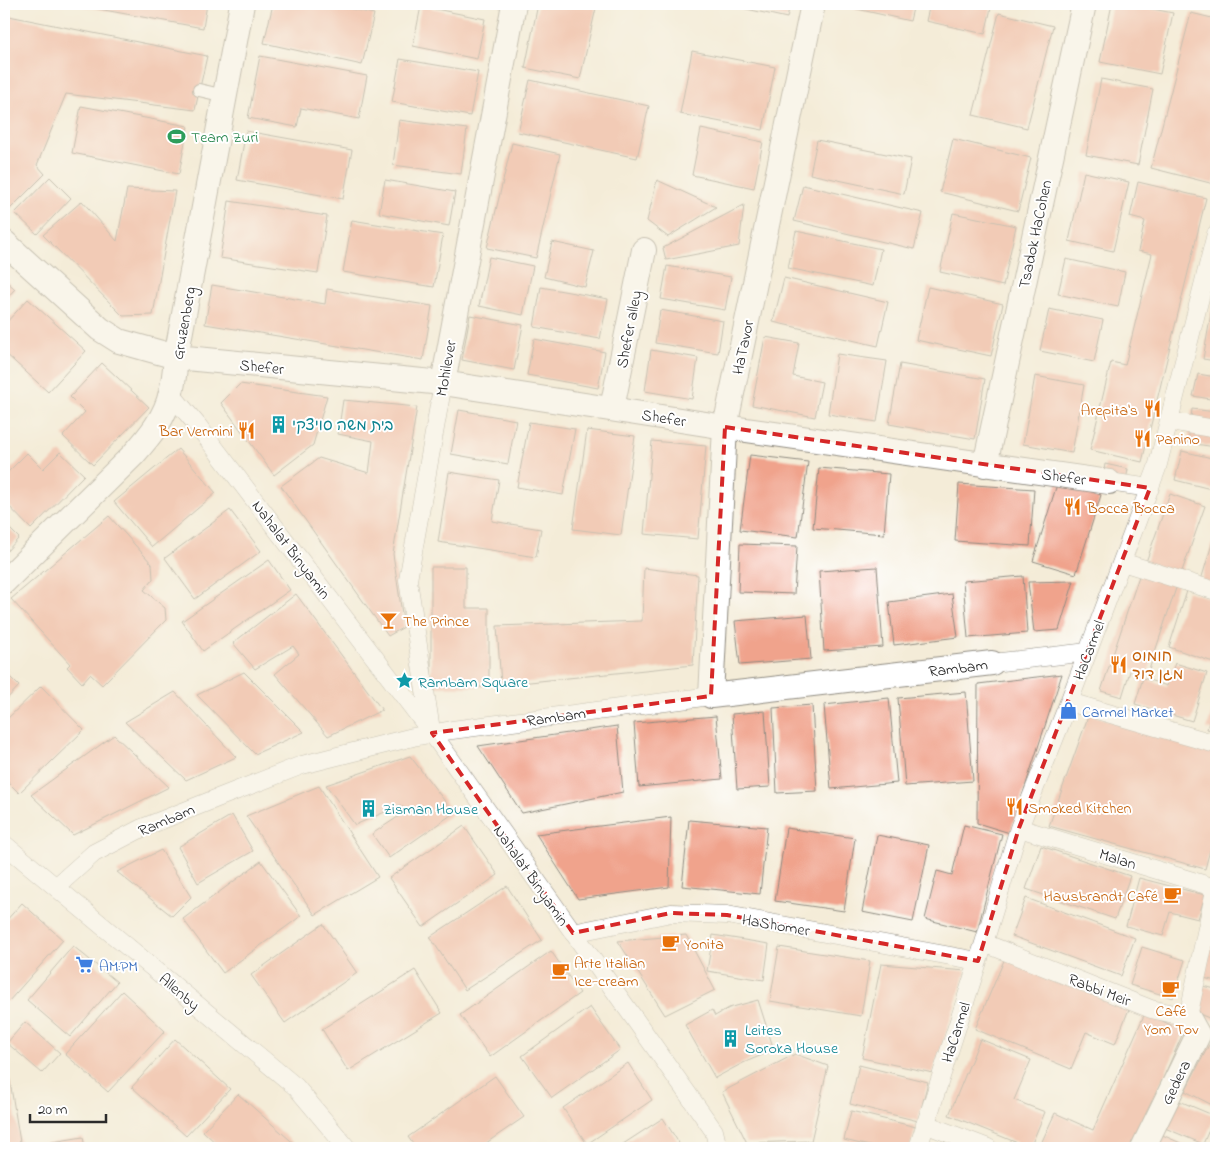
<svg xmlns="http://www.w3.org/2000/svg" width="1220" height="1152" viewBox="0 0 1220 1152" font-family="'Indie Flower','Playpen Sans Hebrew',sans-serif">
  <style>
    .building { fill: #f0a38c }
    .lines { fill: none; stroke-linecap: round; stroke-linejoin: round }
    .service-casing { stroke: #908c82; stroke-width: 14 }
    .pedestrian-casing { stroke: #908c82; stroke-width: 19 }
    .minor-casing { stroke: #908c82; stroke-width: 26 }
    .service { stroke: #fff; stroke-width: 12 }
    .pedestrian { stroke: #fff; stroke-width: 18 }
    .minor { stroke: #fff; stroke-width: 24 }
    .marked { fill: none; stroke: #d62828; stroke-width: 4; stroke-dasharray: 10 6; stroke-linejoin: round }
    .labels { text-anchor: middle; stroke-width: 4; stroke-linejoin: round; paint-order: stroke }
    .leisure-label { font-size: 16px; fill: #27864d; stroke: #fff; text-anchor: start }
    .street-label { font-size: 16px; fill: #2b2b2b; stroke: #fff }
    .food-label { font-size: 16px; fill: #c56008; stroke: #fff; text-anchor: start }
    .culture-label { font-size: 16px; fill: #0d838f; stroke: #fff; text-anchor: start }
    .shop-label { font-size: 16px; fill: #366cbe; stroke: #fff; text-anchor: start }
  </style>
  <rect width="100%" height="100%" fill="#fff"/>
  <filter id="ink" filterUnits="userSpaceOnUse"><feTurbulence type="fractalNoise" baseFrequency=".02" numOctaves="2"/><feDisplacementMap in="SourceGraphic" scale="10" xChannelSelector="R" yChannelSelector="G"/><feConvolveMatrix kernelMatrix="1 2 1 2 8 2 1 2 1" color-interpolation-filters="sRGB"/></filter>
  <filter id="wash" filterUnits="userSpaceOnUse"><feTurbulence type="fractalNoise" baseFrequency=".0096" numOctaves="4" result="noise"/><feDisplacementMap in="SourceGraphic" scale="20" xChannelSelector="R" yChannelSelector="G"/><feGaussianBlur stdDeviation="1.12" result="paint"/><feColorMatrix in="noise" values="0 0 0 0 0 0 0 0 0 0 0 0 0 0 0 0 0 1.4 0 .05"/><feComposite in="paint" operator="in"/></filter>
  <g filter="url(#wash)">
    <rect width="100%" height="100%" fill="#f4ecd8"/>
    <g id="blocks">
      <path class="building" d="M71,4H207L203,28Z
        M273,4H329L374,14L362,65L264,43Z
        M538,4H575L596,8L580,79L525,68Z
        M724,4H790L787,18Z
        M835,4H914L910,21Z
        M930,4H992L985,34L926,21Z
        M1112,4H1127L1173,13L1160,74L1100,62Z
        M421,6L485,19L477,59L413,46Z
        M999,13L1053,26L1027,128L973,115Z
        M1191,13L1216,19V176L1214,184L1151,168Z
        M4,15L207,56L195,110L66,94L37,165L45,174L10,209L4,203Z
        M692,51L775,67L763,130L680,114Z
        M260,56L367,76L359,119L301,108L297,127L248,118Z
        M400,59L478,72L470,116L392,102Z
        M1101,79L1153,89L1138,165L1086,155Z
        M530,80L649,106L637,158L518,132Z
        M81,106L188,126L179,174L72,153Z
        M399,120L467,129L461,174L393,165Z
        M701,129L763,142L754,188L692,175Z
        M246,131L352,150L343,199L237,180Z
        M953,139L1031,158L1018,211L940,192Z
        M817,140L911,159L904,194L810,174Z
        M512,143L560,154L536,258L487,248Z
        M1084,172L1129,182L1113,251L1069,241Z
        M50,177L71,198L37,234L15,213Z
        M385,180L455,192L449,226L379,213Z
        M657,180L716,207L668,237L647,221Z
        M1138,182L1206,198L1142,462L1090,450L1111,362L1125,365L1152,254L1138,251L1145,221L1130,217Z
        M803,185L923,213L914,249L794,221Z
        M127,189L175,191L153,315L123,316L43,235L82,201L117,241Z
        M229,201L327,216L318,273L220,258Z
        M744,205L739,246L666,260L663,248Z
        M953,213L1016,226L1003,286L940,272Z
        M352,220L443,235L434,287L343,272Z
        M796,231L881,249L873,286L788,268Z
        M552,242L594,251L585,287L544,277Z
        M489,257L533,266L523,315L479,306Z
        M1066,259L1125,272L1118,307L1058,294Z
        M667,266L731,277L725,310L661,299Z
        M784,278L888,302L878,346L773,322Z
        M4,279L15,289L4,301Z
        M212,285L325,304L327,289L432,306L423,360L205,324Z
        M541,287L608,299L600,339L534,327Z
        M928,287L1003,304L991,356L916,340Z
        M28,299L86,351L48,392L4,352V325Z
        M1213,302L1216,303V361L1203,359Z
        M1049,309L1103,320L1094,362L1040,351Z
        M660,310L723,321L718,353L655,343Z
        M470,315L523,325L514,370L462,360Z
        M765,337L799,343L793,376L822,382L815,417L752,405Z
        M534,339L605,352L598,388L527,375Z
        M651,350L698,358L692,399L645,391Z
        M837,354L887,361L877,422L828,414Z
        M102,363L149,407L93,465L63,436L85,412L70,397Z
        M900,364L985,379L975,439L889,424Z
        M1198,374L1216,377V400L1193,396Z
        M1035,376L1084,385L1072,453L1023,444Z
        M240,384L327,396L313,445L274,475L221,403Z
        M343,400L417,407L393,554L404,627L388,636L281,486L319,458L369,473L373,441L338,434Z
        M1192,409L1216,412V447L1188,443Z
        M459,410L516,420L508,464L451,454Z
        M529,422L575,429L563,495L517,487Z
        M587,430L635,436L621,535L573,529Z
        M652,441L706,446L698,539L644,534Z
        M178,449L216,493L152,547L114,502Z
        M1182,451L1216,459L1215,490L1175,480Z
        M60,452L84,475L31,529L4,501V476L27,453L43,469Z
        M750,455L808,462L798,537L740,530Z
        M1105,464L1128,469L1126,481L1103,476Z
        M819,468L889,474L884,534L813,528Z
        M449,472L499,480L492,521L541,529L536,557L438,542Z
        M1058,481L1101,495L1076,574L1033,561Z
        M959,484L1034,489L1030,546L955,541Z
        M1170,494L1205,506L1181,574L1146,562Z
        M230,510L261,551L195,599L165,558Z
        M109,516L152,564L153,579L144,590L165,608L166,620L102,685L90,674L82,683L67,667L70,664L11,599Z
        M4,523L19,538L4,554Z
        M1216,531V584L1201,580Z
        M740,544L797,546L794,594L738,592Z
        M269,560L290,590L203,651L182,621Z
        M431,567H466V608H489V687H431Z
        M877,567L883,647L824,651L819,571Z
        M644,568L698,575L693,665L501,685L497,626L642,621Z
        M1140,573L1177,585L1148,673L1131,668L1122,697L1101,691Z
        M1023,576L1027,633L968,638L963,581Z
        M1074,581L1059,630L1034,632L1028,582Z
        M1187,591L1216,600V663L1169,647Z
        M296,594L382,710L328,736L275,674L299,654L293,646L255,669L233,643Z
        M952,594L958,637L894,645L889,602Z
        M807,615L811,659L740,665L735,621Z
        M1175,663L1207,673L1192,721L1135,704L1143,678L1167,686Z
        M4,671L19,686L4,702Z
        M244,672L304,732L255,754L197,695Z
        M1062,674L1010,833L977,823L978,684Z
        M41,686L84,730L19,793L4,778V722Z
        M175,692L236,757L186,780L125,722Z
        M966,692L973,781L905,786L898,698Z
        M1216,697V731L1207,729Z
        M889,698L897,783L831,789L824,705Z
        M812,705L817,791L777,793L773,708Z
        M765,711L770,787L737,789L732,714Z
        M1089,714L1216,753V827L1205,869L1049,826Z
        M716,716L722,779L639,787L634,723Z
        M617,726L623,792L522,813L478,746Z
        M114,735L169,787L73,835L31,795Z
        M410,756L454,813L389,858L372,834L407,811L401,805L355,825L326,785Z
        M319,786L378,877L315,915L246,816Z
        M232,815L253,851L198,883L178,847Z
        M671,817L669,887L578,899L536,834Z
        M689,820L767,827L760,894L682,886Z
        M964,825L1002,834L977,932L925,919L937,871L952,875Z
        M464,826L498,875L423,927L389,878Z
        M786,828L855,838L844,911L775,901Z
        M877,835L929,845L913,922L862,912Z
        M1041,846L1130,876L1115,919L1026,889Z
        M161,850L191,897L172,916L117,872Z
        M261,861L301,916L223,973L183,919Z
        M1139,878L1205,895L1198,919L1170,912L1163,936L1126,926Z
        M507,886L542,940L465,990L430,937Z
        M1026,898L1135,938L1121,976L1012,936Z
        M22,903L63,940L8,1002L4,998V923Z
        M323,924L357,973L285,1023L251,975Z
        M1216,926V981L1204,978Z
        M686,935L715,990L665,1015L618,941Z
        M713,935L769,944L764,980L707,971Z
        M73,946L117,982L70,1037L27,1000Z
        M779,947L870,961L861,1016L770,1001Z
        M1142,947L1185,960L1173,998L1130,985Z
        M551,951L580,993L490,1057L460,1015Z
        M1005,958L1129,1009L1115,1044L1086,1032L1071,1069L975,1029Z
        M881,964L966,971L933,1073L862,1058Z
        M415,970L442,1013L348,1071L322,1029Z
        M1202,986L1216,989V1021L1197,1013Z
        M122,991L165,1031L108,1092L65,1054Z
        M758,1000L774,1050L743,1063L715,1078L685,1025L712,1010L715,1016L729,1008Z
        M590,1007L620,1050L552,1098L522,1056Z
        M1145,1013L1184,1031L1132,1148H1039L1055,1113L1093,1130Z
        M25,1022L60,1053L42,1073L7,1043Z
        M175,1039L230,1089L186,1136L132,1087Z
        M980,1039L1031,1060L1014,1100L1045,1112L1030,1148L949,1115Z
        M1210,1043L1216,1046V1107L1185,1091Z
        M4,1051H5L21,1148H4Z
        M795,1054L828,1066L811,1141L747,1143L722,1092Z
        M628,1063L652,1100L587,1144L563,1108Z
        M859,1065L928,1082L918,1121L850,1104Z
        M495,1076L524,1117L479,1148H416L408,1137Z
        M238,1094L299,1148H221L203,1131Z
        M1177,1100L1215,1116L1203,1144L1165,1128Z
        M851,1111L916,1127L910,1148H878L844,1140Z
        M663,1118L682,1148H617Z
        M1160,1134L1192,1148H1154Z
        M83,1137L85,1148H41L40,1144Z
        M945,1140L967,1148H943Z"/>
    </g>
  </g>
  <g filter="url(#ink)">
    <use href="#blocks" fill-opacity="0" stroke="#908c82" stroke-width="1"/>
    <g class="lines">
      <defs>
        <path id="service" d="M199,90L225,96"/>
        <path id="pedestrian" d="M171,394L198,426L432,733L714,1131L718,1148
          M1169,421L1216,429
          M1109,482L1150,488
          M1122,562L1216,591
          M992,663L1088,652
          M1069,702L1216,744
          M431,730L408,580L443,383
          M1019,828L1216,888
          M4,844L296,1087L347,1148
          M56,887L94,853L142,828L220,797L302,765L413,737L452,730L711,696
          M573,933L671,913L727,915L978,961
          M984,943L1151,1009L1188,1017L1216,886
          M925,1124L988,1148
          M918,1148L984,943L1019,828L1069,702L1157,468L1216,234"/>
        <path id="minor" d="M813,4L725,427L711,696L992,663
          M4,242L100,329L119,341L176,357L443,383L725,427L1109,482
          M443,383L514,4
          M612,408L644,250
          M985,465L1084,4
          M4,582L133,455C149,437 166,417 171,392C174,381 175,369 176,357L242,4
          M1143,1148L1198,1035L1188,1017"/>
      </defs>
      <use href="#service" class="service-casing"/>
      <use href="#pedestrian" class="pedestrian-casing"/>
      <use href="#minor" class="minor-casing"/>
      <use href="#service" class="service"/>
      <use href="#pedestrian" class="pedestrian"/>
      <use href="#minor" class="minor"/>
    </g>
  </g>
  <path d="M0 0H1220V1152H0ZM725,427L1150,488L1019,828L978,961L727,915L671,913L573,933L432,733L711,696Z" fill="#f4ecd8" fill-opacity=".55" fill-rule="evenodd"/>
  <path class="marked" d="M725,427L1150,488L1019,828L978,961L727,915L671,913L573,933L432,733L711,696Z"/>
  <defs>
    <symbol id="stadium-bare" viewBox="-9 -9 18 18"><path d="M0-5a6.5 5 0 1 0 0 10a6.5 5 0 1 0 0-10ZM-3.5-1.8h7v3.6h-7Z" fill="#2e9e5b" stroke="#fff" stroke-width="2.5" paint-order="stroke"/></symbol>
    <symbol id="restaurant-bare" viewBox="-9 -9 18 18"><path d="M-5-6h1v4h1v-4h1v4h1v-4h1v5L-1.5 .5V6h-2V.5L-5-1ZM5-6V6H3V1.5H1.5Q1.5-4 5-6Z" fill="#e8710a" stroke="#fff" stroke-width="2.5" paint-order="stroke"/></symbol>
    <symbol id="building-bare" viewBox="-9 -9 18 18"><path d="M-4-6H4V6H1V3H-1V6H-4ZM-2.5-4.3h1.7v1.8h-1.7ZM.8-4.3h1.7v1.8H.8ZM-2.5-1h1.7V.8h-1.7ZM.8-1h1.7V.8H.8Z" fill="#0f9aa8" stroke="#fff" stroke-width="2.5" paint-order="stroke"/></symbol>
    <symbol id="bar-bare" viewBox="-9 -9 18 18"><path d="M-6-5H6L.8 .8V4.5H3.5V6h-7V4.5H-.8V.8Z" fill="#e8710a" stroke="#fff" stroke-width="2.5" paint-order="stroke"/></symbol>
    <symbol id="sight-bare" viewBox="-9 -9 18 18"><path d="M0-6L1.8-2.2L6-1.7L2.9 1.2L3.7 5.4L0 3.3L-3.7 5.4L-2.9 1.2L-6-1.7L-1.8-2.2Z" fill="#0f9aa8" stroke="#fff" stroke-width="2.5" paint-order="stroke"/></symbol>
    <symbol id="shop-bare" viewBox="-9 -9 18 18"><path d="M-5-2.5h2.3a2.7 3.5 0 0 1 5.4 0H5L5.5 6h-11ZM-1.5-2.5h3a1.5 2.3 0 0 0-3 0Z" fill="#3f7fe0" stroke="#fff" stroke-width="2.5" paint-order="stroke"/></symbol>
    <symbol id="cafe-bare" viewBox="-9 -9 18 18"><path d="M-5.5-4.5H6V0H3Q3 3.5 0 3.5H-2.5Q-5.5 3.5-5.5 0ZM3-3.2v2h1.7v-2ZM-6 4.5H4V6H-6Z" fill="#e8710a" stroke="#fff" stroke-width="2.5" paint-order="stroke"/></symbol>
    <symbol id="supermarket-bare" viewBox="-9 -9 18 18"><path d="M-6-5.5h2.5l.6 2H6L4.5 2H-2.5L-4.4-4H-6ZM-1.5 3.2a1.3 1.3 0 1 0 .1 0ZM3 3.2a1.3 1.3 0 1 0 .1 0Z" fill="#3f7fe0" stroke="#fff" stroke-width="2.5" paint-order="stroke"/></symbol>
  </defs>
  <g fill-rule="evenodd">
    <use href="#stadium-bare" x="164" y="124" width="25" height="25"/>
    <use href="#restaurant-bare" x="1140" y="396" width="25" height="25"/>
    <use href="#building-bare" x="266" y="412" width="25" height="25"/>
    <use href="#restaurant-bare" x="234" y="418" width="25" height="25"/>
    <use href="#restaurant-bare" x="1130" y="426" width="25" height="25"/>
    <use href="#restaurant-bare" x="1060" y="494" width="25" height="25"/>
    <use href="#bar-bare" x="376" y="608" width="25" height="25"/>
    <use href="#restaurant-bare" x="1106" y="652" width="25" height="25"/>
    <use href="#sight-bare" x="392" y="668" width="25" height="25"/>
    <use href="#shop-bare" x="1056" y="698" width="25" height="25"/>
    <use href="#restaurant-bare" x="1002" y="794" width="25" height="25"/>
    <use href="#building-bare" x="356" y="796" width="25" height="25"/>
    <use href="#cafe-bare" x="1160" y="882" width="25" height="25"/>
    <use href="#cafe-bare" x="658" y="930" width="25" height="25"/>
    <use href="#supermarket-bare" x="72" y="952" width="25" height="25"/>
    <use href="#cafe-bare" x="548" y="958" width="25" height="25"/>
    <use href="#cafe-bare" x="1158" y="976" width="25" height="25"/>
    <use href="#building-bare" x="718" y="1026" width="25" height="25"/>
  </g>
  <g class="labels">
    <g class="leisure-label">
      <text x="191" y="142">Team Zuri</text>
    </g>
    <g class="street-label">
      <text transform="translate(1034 234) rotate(-78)" y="6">Tsadok HaCohen</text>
      <text transform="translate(183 323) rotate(-80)" y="6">Gruzenberg</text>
      <text transform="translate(628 329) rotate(-79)" y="6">Shefer alley</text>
      <text transform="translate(742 347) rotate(-78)" y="6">HaTavor</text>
      <text transform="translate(262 366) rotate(6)" y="6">Shefer</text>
      <text transform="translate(445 368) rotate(-80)" y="6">Mohilever</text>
      <text transform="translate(664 417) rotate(9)" y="6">Shefer</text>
      <text transform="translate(1064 476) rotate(8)" y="6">Shefer</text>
      <text transform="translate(292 549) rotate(53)" y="6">Nahalat Binyamin</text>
      <text transform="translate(1088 650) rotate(-69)" y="6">HaCarmel</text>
      <text transform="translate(958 667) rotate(-7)" y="6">Rambam</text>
      <text transform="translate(556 716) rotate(-8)" y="6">Rambam</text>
      <text transform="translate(166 819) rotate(-23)" y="6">Rambam</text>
      <text transform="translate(1118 858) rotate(17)" y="6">Malan</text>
      <text transform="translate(532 875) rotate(55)" y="6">Nahalat Binyamin</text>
      <text transform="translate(776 924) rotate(10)" y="6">HaShomer</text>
      <text transform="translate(1100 989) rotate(21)" y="6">Rabbi Meir</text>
      <text transform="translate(180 991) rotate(40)" y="6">Allenby</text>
      <text transform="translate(955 1032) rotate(-72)" y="6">HaCarmel</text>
      <text transform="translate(1175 1082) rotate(-64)" y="6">Gedera</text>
    </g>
    <g class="food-label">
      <text x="1138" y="415" text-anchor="end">Arepita's</text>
      <text x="233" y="436" text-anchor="end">Bar Vermini</text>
      <text x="1156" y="444">Panino</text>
      <text x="1087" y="513">Bocca Bocca</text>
      <text x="403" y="626">The Prince</text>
      <text x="1132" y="661">חומוס<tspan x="1132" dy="18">מגן דוד</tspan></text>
      <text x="1028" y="813">Smoked Kitchen</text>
      <text x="1158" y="901" text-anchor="end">Hausbrandt Café</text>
      <text x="684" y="949">Yonita</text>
      <text x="574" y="968">Arte Italian<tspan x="574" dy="18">Ice-cream</tspan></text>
      <text x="1171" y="1016" text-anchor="middle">Café<tspan x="1171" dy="18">Yom Tov</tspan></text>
    </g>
    <g class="culture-label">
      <text x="292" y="430">בית משה סויצקי</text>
      <text x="418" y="687">Rambam Square</text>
      <text x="383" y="814">Zisman House</text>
      <text x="745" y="1035">Leites<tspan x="745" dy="18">Soroka House</tspan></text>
    </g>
    <g class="shop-label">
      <text x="1082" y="717">Carmel Market</text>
      <text x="99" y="971">AM:PM</text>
    </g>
  </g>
  <rect width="1220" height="1152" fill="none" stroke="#fff" stroke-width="20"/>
  <path d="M30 1114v8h76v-8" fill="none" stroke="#2b2b2b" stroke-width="2.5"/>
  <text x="38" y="1114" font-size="15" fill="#2b2b2b" stroke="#ffffff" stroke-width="4" paint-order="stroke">20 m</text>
</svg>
